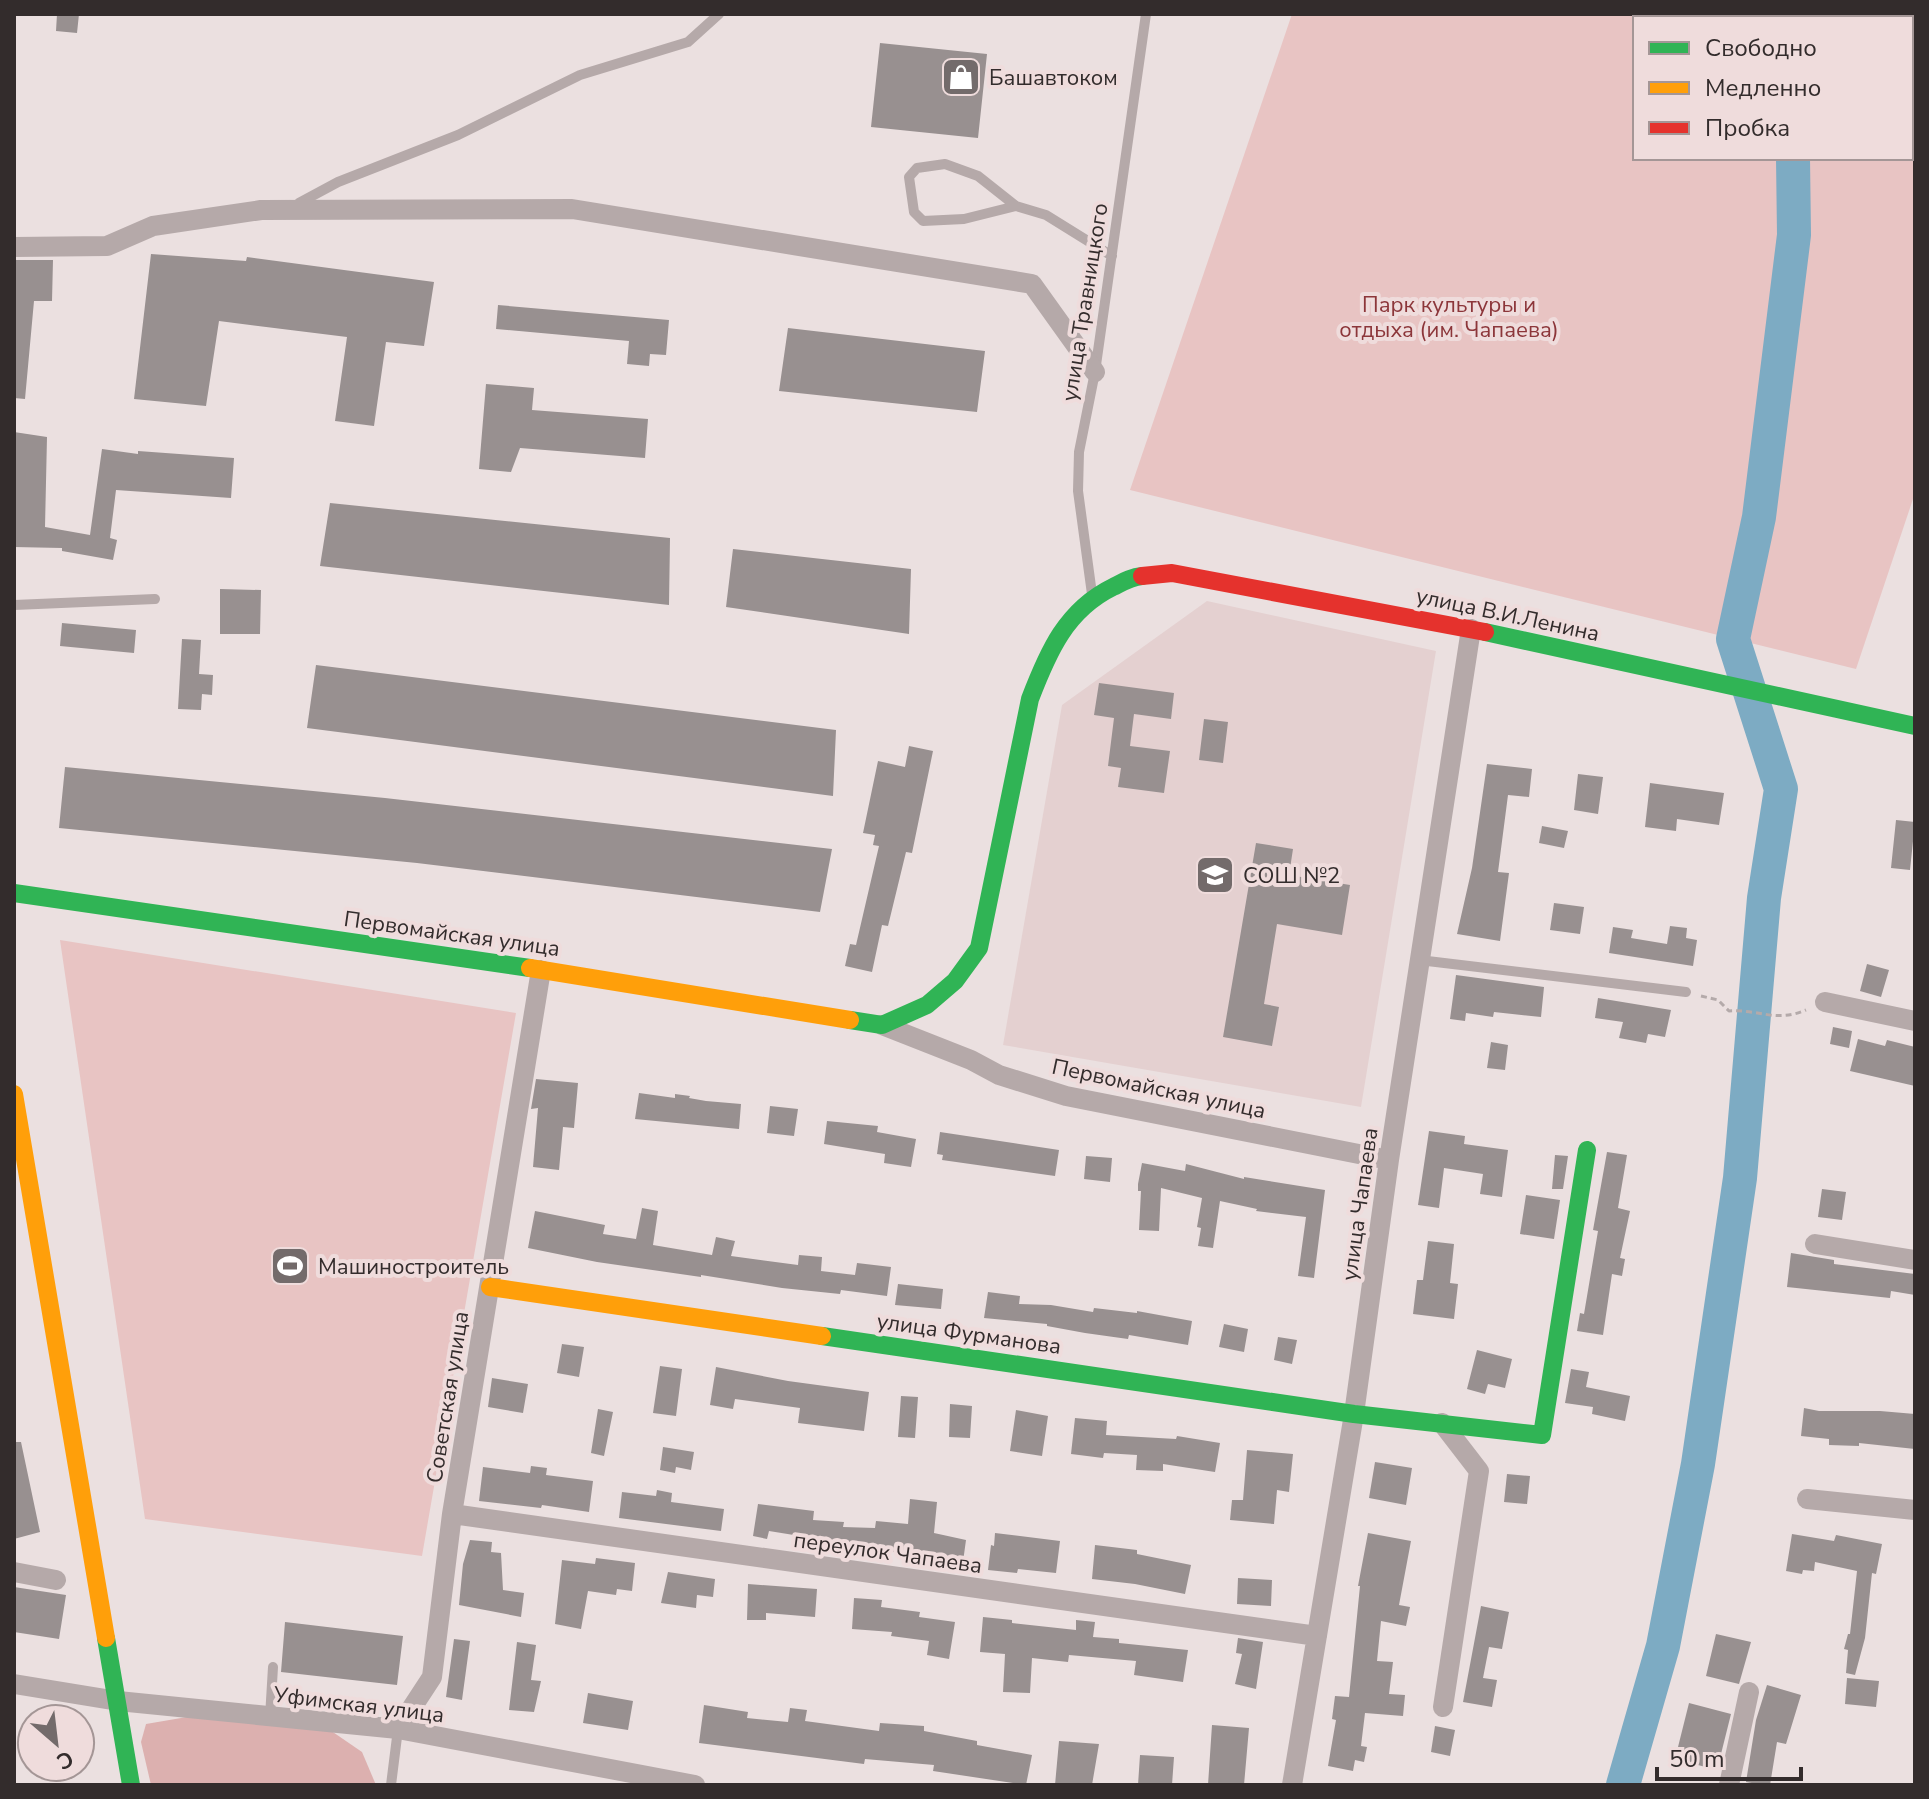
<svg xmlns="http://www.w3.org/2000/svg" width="1929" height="1799" viewBox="0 0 1929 1799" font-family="'Nunito Sans',sans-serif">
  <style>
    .built { fill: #e4d0d0 }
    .green { fill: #e8c4c3; fill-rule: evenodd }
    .forest { fill: #dcb0af }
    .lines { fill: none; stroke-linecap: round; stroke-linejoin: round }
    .river { stroke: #7dabc3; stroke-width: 34 }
    .building { fill: #989090 }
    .path { stroke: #b4aaaa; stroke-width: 3; stroke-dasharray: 6 4; stroke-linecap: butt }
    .lane { stroke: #b5a9a9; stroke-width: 10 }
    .street { stroke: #b5a9a9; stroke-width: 20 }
    .fast { stroke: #30b455; stroke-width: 18 }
    .slow { stroke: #ff9f0a; stroke-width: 18 }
    .jam { stroke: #e5322d; stroke-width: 18 }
    .labels { text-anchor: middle; stroke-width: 8; stroke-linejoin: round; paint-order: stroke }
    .poi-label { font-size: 22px; fill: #332c2c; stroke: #efdcdc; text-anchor: start }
    .street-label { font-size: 22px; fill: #332c2c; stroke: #efdcdc }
    .park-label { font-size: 22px; fill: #8c363a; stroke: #efdcdc }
  </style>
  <rect width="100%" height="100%" fill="#ebe0e0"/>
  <path class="built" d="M1207,601L1436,651L1361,1107L1003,1045L1062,705Z"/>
  <path class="green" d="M1292,14H1915V493L1856,669L1130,490ZM1635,18H1911V158H1635Z
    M60,940L516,1013L422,1556L145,1519Z"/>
  <path class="forest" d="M187,1717L327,1728L362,1752L376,1785H151L141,1742L146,1724Z"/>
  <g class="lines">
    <path class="river" d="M1788,14V18
      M1623,1785L1663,1646L1698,1464L1740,1178L1764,898L1781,789L1733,639L1759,517L1794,235L1793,158"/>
  </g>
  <path class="building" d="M57,14H79L77,33L56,31Z
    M880,43L987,54L978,138L871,127Z
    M151,254L246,261L247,257L434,282L424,346L386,342L374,426L335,421L347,337L219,321L206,406L134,399Z
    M14,260H53L52,301H34L25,399L14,398Z
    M498,305L669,320L666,355L650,354L649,366L627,364L629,341L496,329Z
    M788,328L985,351L977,412L779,391Z
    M486,384L534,388L532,410L648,419L645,458L520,448L511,472L479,469Z
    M14,432L47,437L45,527L90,535L102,449L138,454V451L234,458L231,498L116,490L110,538L117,540L113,560L62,551V548L14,547Z
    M330,503L670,538L669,605L320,566Z
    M733,549L911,569L909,634L726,607Z
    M220,589L261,590L260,634H220Z
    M62,623L136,630L134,653L60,646Z
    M182,639L201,640L199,674L213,675L212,695L202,694L201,710L178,709Z
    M316,665L836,730L833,796L307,728Z
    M1099,683L1174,693L1171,719L1134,714L1130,746L1170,751L1164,793L1118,787L1121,768L1108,766L1114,718L1094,715Z
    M1204,719L1228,722L1223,763L1199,760Z
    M909,746L933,751L912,853L906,852L888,926L882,925L872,972L845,966L850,944L856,945L879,846L873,845L875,835L863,833L878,761L905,767Z
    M1487,764L1532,769L1529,797L1508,795L1498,872L1509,873L1500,941L1457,934L1472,868Z
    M65,767L385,798L832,849L820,912L417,863L59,828Z
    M1578,774L1603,777L1598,814L1574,810Z
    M1650,783L1724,793L1719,825L1677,819L1676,831L1645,827Z
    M1896,820L1915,822L1910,870L1891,868Z
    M1542,826L1568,831L1564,848L1539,843Z
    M1256,843L1293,849L1289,875L1350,885L1342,935L1277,924L1264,1004L1279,1007L1272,1046L1223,1037Z
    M1554,903L1584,907L1580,934L1550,930Z
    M1670,926L1687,928L1686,938L1697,940L1693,966L1609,953L1613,927L1633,930L1631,938L1667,944Z
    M1867,964L1889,970L1881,997L1860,991Z
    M1456,975L1544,987L1541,1017L1494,1012L1493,1017L1466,1013L1465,1021L1450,1019Z
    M1598,998L1671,1010L1665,1037L1648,1034L1646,1043L1619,1038L1623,1022L1595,1018Z
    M1833,1027L1852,1031L1849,1048L1830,1044Z
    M1858,1039L1885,1046L1887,1040L1915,1047V1086L1850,1071Z
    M1491,1042L1508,1045L1505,1070L1487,1068Z
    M536,1079L578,1083L574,1128L563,1127L559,1170L533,1167L538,1108L531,1109Z
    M639,1093L675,1098V1094L690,1096L689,1098L706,1101L741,1104L739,1129L635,1119Z
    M770,1106L798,1109L794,1136L767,1133Z
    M827,1121L878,1126L877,1132L916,1139L911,1167L884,1163L885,1154L824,1144Z
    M1429,1131L1465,1136L1464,1144L1508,1150L1502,1197L1480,1194L1483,1174L1444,1168L1439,1208L1418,1205Z
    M940,1132L1059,1150L1055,1176L942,1160L943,1155L937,1154Z
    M1607,1152L1627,1155L1618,1208L1630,1211L1620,1258L1625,1259L1622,1276L1612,1274L1603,1335L1577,1331L1580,1313L1584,1314L1598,1231L1593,1230Z
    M1555,1155L1568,1156L1563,1189H1552Z
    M1086,1156L1112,1158L1110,1182L1084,1179Z
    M1142,1163L1185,1171L1186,1164L1244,1179V1177L1325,1190L1314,1278L1298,1276L1306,1217L1256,1211L1257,1209L1220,1201L1213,1248L1198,1246L1201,1228L1197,1227L1202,1198L1161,1188L1159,1231L1139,1230L1141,1191H1138V1184Z
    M1822,1189L1846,1192L1842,1220L1818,1217Z
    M1526,1195L1560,1200L1554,1239L1520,1234Z
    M642,1208L658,1211L653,1245L712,1255L716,1237L735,1241L731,1256L798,1265L799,1255L822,1257L821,1271L855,1275L857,1263L891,1267L887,1296L841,1290L840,1294L782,1288L701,1275V1277L597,1262L528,1248L535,1211L605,1225L603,1234L636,1239Z
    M1428,1241L1454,1244L1450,1283L1458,1284L1454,1319L1413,1314L1417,1280H1423Z
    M1791,1253L1834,1260V1264L1915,1274V1295L1891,1291L1890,1298L1787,1287Z
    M898,1284L943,1289L941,1309L895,1305Z
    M988,1292L1020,1296L1019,1304L1051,1305L1093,1312L1094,1308L1137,1313V1311L1192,1321L1188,1345L1129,1335L1128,1339L1085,1333L1047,1326V1324L984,1318Z
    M1224,1324L1248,1329L1244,1352L1219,1347Z
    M1278,1337L1297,1340L1292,1364L1274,1360Z
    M562,1344L584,1347L579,1377L557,1373Z
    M1477,1350L1512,1359L1505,1388L1488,1384L1485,1394L1467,1389Z
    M660,1366L682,1369L676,1416L653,1413Z
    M716,1367L788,1381L869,1392L864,1431L798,1423L800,1408L735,1399L733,1409L710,1405Z
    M1571,1369L1589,1372L1586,1387L1630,1396L1625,1421L1592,1414L1593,1407L1565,1403Z
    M492,1378L528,1384L523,1413L488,1407Z
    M901,1396L918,1397L915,1438L898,1437Z
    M950,1404L972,1406L970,1438L949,1437Z
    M1804,1408L1819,1411H1880L1915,1414V1449L1859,1443V1446L1829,1445V1439L1801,1436Z
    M598,1409L613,1412L604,1456L591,1453Z
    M1016,1410L1048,1416L1042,1456L1010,1451Z
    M1075,1418L1107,1421L1106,1435L1176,1439L1177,1436L1220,1443L1215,1472L1163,1464V1471L1136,1470L1137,1455L1104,1453L1103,1458L1071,1454Z
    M14,1442H21L40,1532L14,1539Z
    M663,1447L694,1452L691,1470L676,1467L675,1473L660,1470Z
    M1247,1450L1293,1454L1289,1492L1277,1490L1274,1524L1230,1520L1232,1500H1243Z
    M1375,1462L1412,1468L1406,1505L1369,1498Z
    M531,1466L547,1468L546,1475L593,1481L589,1512L542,1505L541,1508L479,1501L483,1467L530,1473Z
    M1507,1474L1530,1476L1527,1504L1504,1502Z
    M657,1490L672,1493L671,1502L724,1509L721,1531L619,1518L622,1492L656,1496Z
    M910,1499L937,1502L934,1533L966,1540L962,1569L941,1565L942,1560L904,1556L905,1553L799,1544L800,1536L769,1531L767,1539L753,1536L758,1504L814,1511L813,1520L844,1522L843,1527L875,1528L876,1521L908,1524Z
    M995,1533L1060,1541L1056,1573L1018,1569L1017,1573L988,1570L991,1545L994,1546Z
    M1368,1533L1411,1541L1399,1605L1410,1607L1406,1626L1381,1621L1377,1661L1393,1662L1389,1694L1405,1695L1403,1716L1365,1713L1361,1746L1367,1747L1364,1762L1355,1760L1353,1771L1328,1766L1336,1720L1332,1719L1335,1696L1349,1697L1360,1586H1358Z
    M1792,1534L1834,1541L1836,1535L1882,1544L1876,1574L1872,1573L1865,1638L1855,1675L1846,1673L1848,1650L1844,1649L1848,1634H1850L1857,1571L1815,1562L1814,1571L1803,1570L1802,1574L1786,1571Z
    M470,1540L492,1542L491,1552L501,1553L503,1590L524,1593L521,1617L459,1605L463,1564Z
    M1095,1545L1137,1550V1554L1191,1565L1185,1594L1135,1584L1092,1579Z
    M596,1558L635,1563L632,1591L617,1589L616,1595L588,1591L581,1629L555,1624L562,1560L595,1564Z
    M668,1572L715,1579L713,1597L697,1595L696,1608L661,1603Z
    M1238,1578L1272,1580L1271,1606L1237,1604Z
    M748,1584L817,1589L815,1617L766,1613V1620H747Z
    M14,1587L66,1595L59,1639L14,1632Z
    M854,1598L882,1600L881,1607L920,1612L919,1617L955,1622L949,1659L927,1655L929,1641L891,1636L892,1632L852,1629Z
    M1481,1606L1509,1612L1502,1649L1489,1647L1483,1678L1497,1680L1492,1707L1463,1702Z
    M983,1617L1012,1620V1623L1076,1630V1620L1095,1622L1093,1637L1119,1639V1643L1188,1650L1183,1682L1134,1675L1136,1661L1069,1655L1068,1662L1032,1658L1030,1693L1003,1692L1005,1654L980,1652Z
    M285,1622L403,1636L397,1685L281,1672Z
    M1716,1634L1751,1642L1739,1684L1706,1676Z
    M1238,1638L1263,1642L1256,1689L1235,1684L1242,1654L1236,1653Z
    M454,1639L470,1641L462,1700L446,1697Z
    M517,1642L536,1645L531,1680L541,1681L534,1712L509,1710Z
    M1847,1678L1879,1681L1876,1707L1845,1704Z
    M1767,1685L1801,1695L1786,1744L1777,1742L1770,1785H1763L1746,1782L1756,1720Z
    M588,1693L633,1701L628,1730L583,1723Z
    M1689,1703L1731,1714L1717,1770L1675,1759Z
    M704,1705L748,1712L747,1718L788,1722L790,1708L807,1710L805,1721L879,1731L880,1723L924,1726V1731L977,1741V1745L1032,1755L1026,1785L933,1771L934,1765L865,1759L864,1764L699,1743Z
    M1212,1725L1249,1728L1244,1785H1208Z
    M1435,1726L1455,1730L1450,1756L1431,1752Z
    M1059,1741L1099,1744L1092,1785H1055Z
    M1140,1755L1174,1757L1172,1785H1138Z"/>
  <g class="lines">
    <path class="path" d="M1701,996L1718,1000L1729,1011C1759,1009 1776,1023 1806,1010"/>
    <path class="lane" d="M1016,206L964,219L923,221L914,212L909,177L917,168L945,164L978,176L1016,206L1046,215L1112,256
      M296,209L299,203L338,182L458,135L580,75L688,42L719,14
      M1092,594L1078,491L1079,452L1095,372L1146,14
      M14,605L155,599
      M1419,960L1686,992
      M270,1717L273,1667
      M391,1785L398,1729"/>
    <path class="street" d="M14,247L107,246L153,226L261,210L572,209L1032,284L1095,372
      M1825,1002L1915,1021
      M882,1025L971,1060L999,1075L1066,1096L1389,1160
      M1815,1244L1915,1260
      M1442,1423L1479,1471L1443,1707
      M1807,1499L1915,1510
      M452,1514L1317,1636
      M14,1572L56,1580
      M14,1684L118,1701L398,1729L695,1785
      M398,1729L432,1677L452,1514L541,970
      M1292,1785L1354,1414L1389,1160L1471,629
      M1729,1785L1749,1692"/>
    <path class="fast" d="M1485,632L1915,726
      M14,893L530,968
      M850,1020L882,1025L927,1005L955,981L979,948L1030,699C1048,652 1066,610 1113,587C1123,582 1131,577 1142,576
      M822,1336L1354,1414L1542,1435L1587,1150
      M106,1638L131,1785"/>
    <path class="slow" d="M530,968L850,1020
      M14,1094L106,1638
      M490,1287L822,1336"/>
    <path class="jam" d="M1142,576L1172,573L1485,632"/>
  </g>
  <defs>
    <symbol id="shop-square" viewBox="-11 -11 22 22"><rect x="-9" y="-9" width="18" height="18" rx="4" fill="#736b6b" stroke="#efdcdc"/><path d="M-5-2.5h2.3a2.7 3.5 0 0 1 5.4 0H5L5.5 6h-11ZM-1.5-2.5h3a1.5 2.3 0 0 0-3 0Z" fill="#fff"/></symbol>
    <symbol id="school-square" viewBox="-11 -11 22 22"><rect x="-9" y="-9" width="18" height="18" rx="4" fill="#736b6b" stroke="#efdcdc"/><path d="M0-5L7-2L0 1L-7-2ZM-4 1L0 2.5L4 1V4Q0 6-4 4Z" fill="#fff"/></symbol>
    <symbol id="stadium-square" viewBox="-11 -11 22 22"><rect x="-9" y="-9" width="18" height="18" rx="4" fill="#736b6b" stroke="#efdcdc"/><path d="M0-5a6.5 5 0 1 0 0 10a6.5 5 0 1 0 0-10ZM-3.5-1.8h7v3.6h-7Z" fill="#fff"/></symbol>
  </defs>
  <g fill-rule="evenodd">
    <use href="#shop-square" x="939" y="55" width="44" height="44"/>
    <use href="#school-square" x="1193" y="853" width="44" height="44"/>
    <use href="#stadium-square" x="268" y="1244" width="44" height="44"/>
  </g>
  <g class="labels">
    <g class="poi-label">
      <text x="989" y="85">Башавтоком</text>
      <text x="1243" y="883">СОШ №2</text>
      <text x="318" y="1274">Машиностроитель</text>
    </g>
    <g class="street-label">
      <text transform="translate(1084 302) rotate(-81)" y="8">улица Травницкого</text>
      <text transform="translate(1508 614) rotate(12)" y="8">улица В.И.Ленина</text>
      <text transform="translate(452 933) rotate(8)" y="8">Первомайская улица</text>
      <text transform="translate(1159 1088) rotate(12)" y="8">Первомайская улица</text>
      <text transform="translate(1359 1204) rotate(-82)" y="8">улица Чапаева</text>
      <text transform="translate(969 1333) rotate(8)" y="8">улица Фурманова</text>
      <text transform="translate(447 1397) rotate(-81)" y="8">Советская улица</text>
      <text transform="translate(888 1552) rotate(8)" y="8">переулок Чапаева</text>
      <text transform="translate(359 1704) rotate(7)" y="8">Уфимская улица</text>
    </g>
    <g class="park-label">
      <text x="1449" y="312">Парк культуры и<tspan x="1449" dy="25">отдыха (им. Чапаева)</tspan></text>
    </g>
  </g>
  <rect width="1929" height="1799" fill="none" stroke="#332c2c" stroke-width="32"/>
  <rect x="1633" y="16" width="280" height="144" fill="#efdcdc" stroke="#a49696" stroke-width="2"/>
  <rect x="1649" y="42" width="40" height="12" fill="#30b455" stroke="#a49696" stroke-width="2"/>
  <text x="1705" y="56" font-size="24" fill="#332c2c">Свободно</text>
  <rect x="1649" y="82" width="40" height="12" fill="#ff9f0a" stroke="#a49696" stroke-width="2"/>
  <text x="1705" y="96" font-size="24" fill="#332c2c">Медленно</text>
  <rect x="1649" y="122" width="40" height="12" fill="#e5322d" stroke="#a49696" stroke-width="2"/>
  <text x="1705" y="136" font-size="24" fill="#332c2c">Пробка</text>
  <g transform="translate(56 1743) rotate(152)"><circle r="38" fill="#efdcdc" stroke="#a49696" stroke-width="2"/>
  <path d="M0-6L14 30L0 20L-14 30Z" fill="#736b6b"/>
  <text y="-12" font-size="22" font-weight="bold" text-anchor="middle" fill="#332c2c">С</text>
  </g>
  <path d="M1657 1767v12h144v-12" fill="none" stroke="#332c2c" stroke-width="4"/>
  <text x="1669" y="1767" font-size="24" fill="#332c2c" stroke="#efdcdc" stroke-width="6" paint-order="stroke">50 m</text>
</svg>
